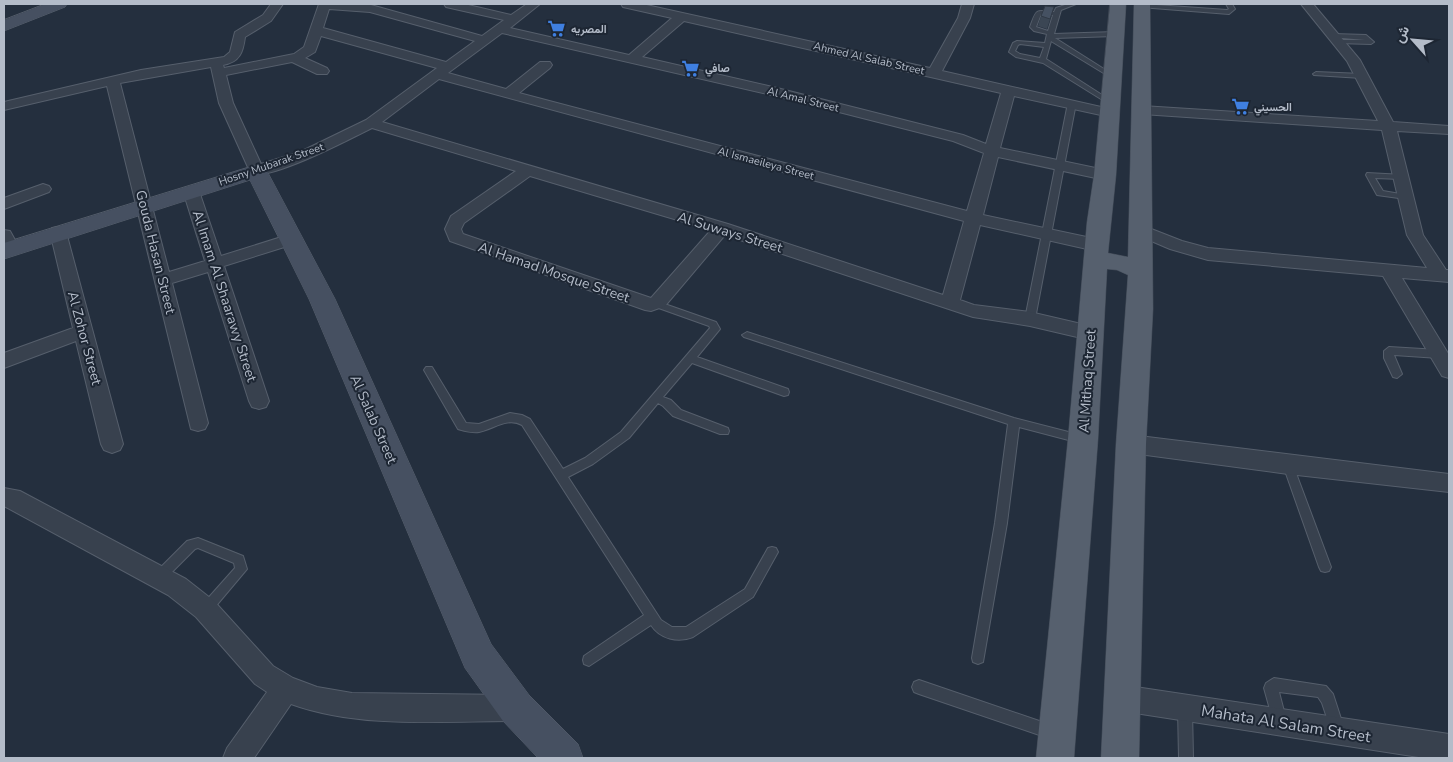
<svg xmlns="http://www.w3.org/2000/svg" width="1453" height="762" viewBox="0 0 1453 762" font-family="'Nunito Sans',Vazirmatn,sans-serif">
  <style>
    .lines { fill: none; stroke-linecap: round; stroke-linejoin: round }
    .lane-casing { stroke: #565f6c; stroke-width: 2 }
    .street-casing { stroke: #565f6c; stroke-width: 2 }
    .secondary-casing { stroke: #565f6c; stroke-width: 1 }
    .primary-casing { stroke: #414a57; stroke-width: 1 }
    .lane { fill: #38414e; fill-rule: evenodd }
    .street { fill: #38414e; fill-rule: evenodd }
    .secondary { fill: #465061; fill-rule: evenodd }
    .primary { fill: #56606e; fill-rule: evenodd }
    .wall { fill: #3b4654 }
    .building { fill: #455162; stroke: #303945 }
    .labels { text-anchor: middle; stroke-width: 4; stroke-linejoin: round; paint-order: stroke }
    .far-poi-label { font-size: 11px; font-weight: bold; fill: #b4bcc9; stroke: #1d2633; text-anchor: start }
    .far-street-label { font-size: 11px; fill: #b4bcc9; stroke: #1d2633 }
    .street-label { font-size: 14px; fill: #b4bcc9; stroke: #1d2633 }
    .near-street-label { font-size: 16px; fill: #b4bcc9; stroke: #1d2633 }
  </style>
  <rect width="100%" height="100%" fill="#242f3e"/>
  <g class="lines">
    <defs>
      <path id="lane" d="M1068,4H1076L1061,10L1054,34L1115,32L1118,34L1115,36L1055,38L1115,76L1110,77L1051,41L1046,59L1113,102V104H1109L1043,63L1016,57L1009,52L1013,43L1017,41L1045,43L1047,34L1034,31L1030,27C1037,9 1034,10 1054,12L1056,8ZM1041,14L1053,15L1048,31L1036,27ZM1020,44L1044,47L1040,58L1020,54L1015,51L1018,45Z
        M1142,4L1227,10L1229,9L1226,4H1232L1235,9L1229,14L1140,7L1139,6Z
        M1333,34L1366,35L1374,42L1371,44L1337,43L1335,42V40H1365L1331,37L1330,36Z
        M1316,72L1362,74L1365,76L1362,78L1314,75L1313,74Z
        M1072,101L1076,103L1035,319L1030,322L1025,319L1068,103Z
        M1367,173L1404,175V179H1401L1375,178L1383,191L1406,195L1410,197L1406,199L1377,195L1366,175Z
        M656,301L716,322L720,329L697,357L788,389L789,392L788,395L784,396L692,363L663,397L671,400L681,410L728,428L729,431L728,434H720L673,416L663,406L658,403L629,438L593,464L568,477L661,620L672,627H686L745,589L768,548L772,547L776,548L778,552L753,597L693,637C678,643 660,639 651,625L589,666L584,664L583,660L584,656L644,615L522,425C507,417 494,429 479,432C471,433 465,431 458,429L424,370L426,367H432L466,423L479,424L510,413L522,415L530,419L563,469L585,458L621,432L710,328L709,326L653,306L651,304L653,302Z
        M747,332L1014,418L1084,436L1085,439L1084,442L1080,443L1019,427L1007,523L983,662L978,664L973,662L972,658L995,523L1008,424L744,337L742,335Z
        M1389,347L1439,350L1444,354L1439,358L1394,355L1402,374L1397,378L1393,377L1384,358V351Z
        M1288,461L1292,462L1293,465L1331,567L1329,571L1325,572L1321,571L1319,567L1283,465L1284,462Z
        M198,538L243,556L247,569L210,613L206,615L202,613L200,609L202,605L235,568L234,563L198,548L195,549L162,582L158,584L154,582L152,578L154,574L187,541Z
        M1274,678L1326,686L1333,694L1344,728L1342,733L1337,735L1332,733L1322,703L1318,697L1279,692L1286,719L1284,724L1279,726L1274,724L1264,688L1266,683Z
        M919,680L1051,725L1056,727L1058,732L1056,737L1051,739L919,694L914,692L912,687L914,682Z
        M1185,702L1190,704L1192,709L1193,758H1179L1178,709L1180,704Z"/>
      <path id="street" d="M271,4H283L271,21L245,37C243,52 240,62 223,65L224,68L294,54L304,47L319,4L371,5L482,36L504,20L446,7L444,4H464L511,15L527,4H540L510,28L629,55L672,18L623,7L621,4H642L930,68L958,18L962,4H974L970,18L942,71L1110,109L1117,113L1110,117L1014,96L1000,148L1105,170L1113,175L1105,180L998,157L983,215L1096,239L1102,241L1105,245L1102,249L1096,251L980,225L960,300L974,305L1030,312L1090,326L1097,328L1099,333L1097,338L1090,340L1030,326L973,317L725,235L665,306L651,311L645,310L450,241L445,229L451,216L516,171L372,128C350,139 272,180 251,174L219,103L211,67L120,83L169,272L205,261L183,191L185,188H197L199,191L221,256L291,234L297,235L299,239L297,243L224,266L269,401L266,407L259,409L252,407L249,401L208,272L172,283L208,423L205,429L198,431L191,429L107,86L4,110V102L141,70L224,57L230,52L235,32L263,15ZM329,9L370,12L475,41L446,62L323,28ZM684,21L1001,93L986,144L963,135L777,88L642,57ZM502,33L776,96L953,141L984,153L967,211L519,93L550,68L552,65L550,62H540L506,89L448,73ZM321,36L437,68L366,120L300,152L261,164L233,103L226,75L292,62L317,74H327L329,71L327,68L305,58L315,52ZM439,79L964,221L943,295L728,224L382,122ZM530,176L711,230L651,298L463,234L461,229L464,223Z
        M1301,4H1313L1360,60L1393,122L1449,126V134L1397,131L1423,235L1446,270H1449V282L1402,278L1449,355V378L1442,376L1383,276L1208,260L1170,249L1135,234L1133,230L1135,226L1141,225L1182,241L1208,248L1427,268L1407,235L1382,130L1142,114L1135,110L1142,106L1378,121L1347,61Z
        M43,184L49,186L51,189L49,192L4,209V198Z
        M58,227L64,228L66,232L123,444L120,450L112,453L104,450L101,444L76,341L4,368V353L73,328L50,232L52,228Z
        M4,230L10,231L20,249L17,253L11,255L4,251Z
        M1131,435L1449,474V492L1288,474L1131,453L1123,450L1120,444L1123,438Z
        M4,488L20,491L186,579L214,601L273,666L293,678L317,687L352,693L516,695L526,698L529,708L526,718L516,721C443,721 360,729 291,704L254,758H223L227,748L267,692L255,684L196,617L168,595L4,506Z
        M1122,685L1449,734V758H1425L1122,711L1113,707L1109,698L1113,689Z"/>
      <path id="secondary" d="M45,4H67L65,7L4,31V20Z
        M256,165L264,166L267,171L335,299L491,644L529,695L578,744L583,758H538L503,721L465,668L309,299L250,180L4,259V243Z"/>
      <path id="primary" d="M1110,4H1126L1116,175L1108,253L1128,257L1134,4H1150L1153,309L1146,444L1139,758H1101L1116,444L1128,275L1117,270L1107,269L1098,439L1074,758H1036L1068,439L1087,222L1094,175Z"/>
    </defs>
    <use href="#lane" class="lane-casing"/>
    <use href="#street" class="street-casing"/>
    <use href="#secondary" class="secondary-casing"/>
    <use href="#primary" class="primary-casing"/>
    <use href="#lane" class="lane"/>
    <use href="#street" class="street"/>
    <use href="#secondary" class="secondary"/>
    <use href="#primary" class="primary"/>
  </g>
  <path class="wall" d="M1054,7L1047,29L1038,26L1041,16Z"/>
  <path class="building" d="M1045,6L1054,7L1050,19L1041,16Z"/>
  <defs>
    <symbol id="supermarket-bare" viewBox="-9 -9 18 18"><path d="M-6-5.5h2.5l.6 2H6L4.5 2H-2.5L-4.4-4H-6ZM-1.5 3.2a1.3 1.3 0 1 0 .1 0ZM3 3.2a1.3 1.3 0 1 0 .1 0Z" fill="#3f7fe0" stroke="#1d2633" stroke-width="2.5" paint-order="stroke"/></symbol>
  </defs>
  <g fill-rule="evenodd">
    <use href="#supermarket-bare" x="544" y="16" width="25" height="25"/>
    <use href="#supermarket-bare" x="678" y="56" width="25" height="25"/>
    <use href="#supermarket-bare" x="1228" y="94" width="25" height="25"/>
  </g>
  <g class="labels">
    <g class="far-poi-label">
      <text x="571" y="33">المصريه</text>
      <text x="705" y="72">صافي</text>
      <text x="1254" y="111">الحسيني</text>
    </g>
    <g class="far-street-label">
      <text transform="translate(869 58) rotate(13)" y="4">Ahmed Al Salab Street</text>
      <text transform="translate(803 99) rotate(14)" y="4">Al Amal Street</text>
      <text transform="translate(766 163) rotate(15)" y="4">Al Ismaeileya Street</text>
      <text transform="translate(271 164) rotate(-19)" y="4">Hosny Mubarak Street</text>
    </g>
    <g class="street-label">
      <text transform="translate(730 232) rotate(17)" y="5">Al Suways Street</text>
      <text transform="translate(156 252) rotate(76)" y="5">Gouda Hasan Street</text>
      <text transform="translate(554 272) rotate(19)" y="5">Al Hamad Mosque Street</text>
      <text transform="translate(225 296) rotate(72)" y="5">Al Imam Al Shaarawy Street</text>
      <text transform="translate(85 338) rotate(75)" y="5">Al Zohor Street</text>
      <text transform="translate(1087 381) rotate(-86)" y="5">Al Mithaq Street</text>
      <text transform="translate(374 419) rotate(66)" y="5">Al Salab Street</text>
    </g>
    <g class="near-street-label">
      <text transform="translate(1286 723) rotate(9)" y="6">Mahata Al Salam Street</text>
    </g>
  </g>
  <rect width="1453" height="762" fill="none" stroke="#b4bcc9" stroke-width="10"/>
  <g transform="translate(1413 40) rotate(297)" stroke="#1d2633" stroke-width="4" paint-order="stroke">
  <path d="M0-4L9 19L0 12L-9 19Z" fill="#b4bcc9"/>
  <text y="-8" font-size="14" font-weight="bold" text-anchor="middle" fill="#b4bcc9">ش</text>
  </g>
</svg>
